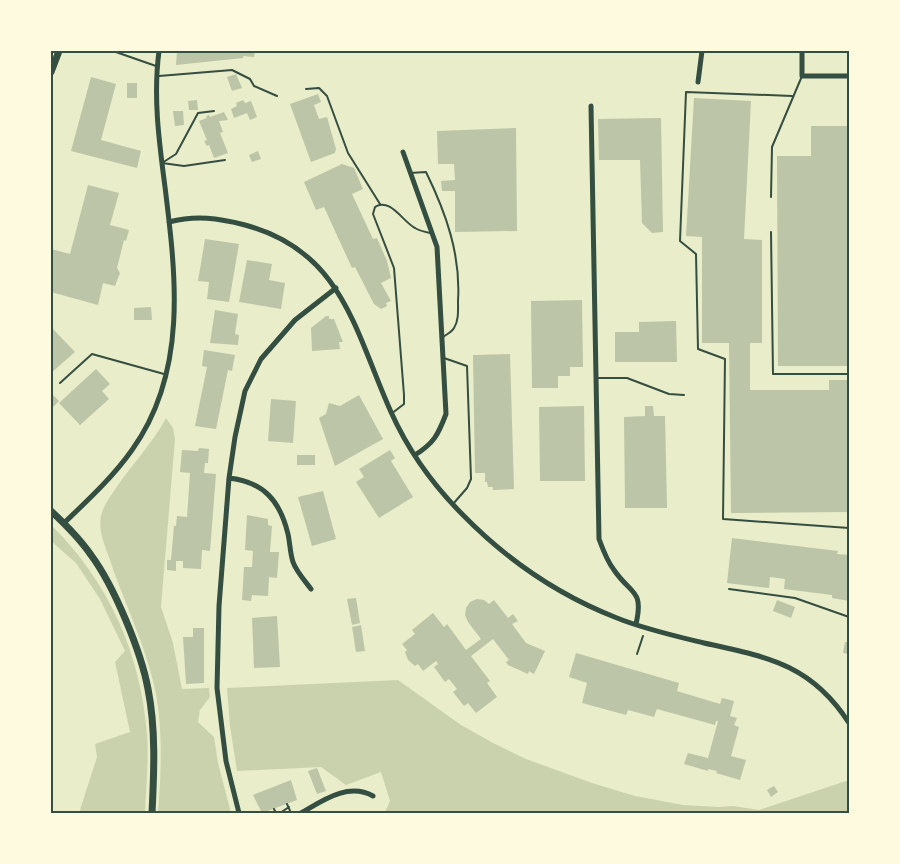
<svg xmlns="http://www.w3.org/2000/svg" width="900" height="864" viewBox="0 0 900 864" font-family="'Source Serif 4',serif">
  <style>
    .green { fill: #cad2ad }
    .building { fill: #bcc5a7 }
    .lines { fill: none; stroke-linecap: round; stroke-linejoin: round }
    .path { stroke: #344e41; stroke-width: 2 }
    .service { stroke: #344e41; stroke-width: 2 }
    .minor { stroke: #344e41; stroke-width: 5 }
    .secondary { stroke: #344e41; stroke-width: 7 }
    .neatline { fill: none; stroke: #344e41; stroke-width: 2 }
  </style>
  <rect width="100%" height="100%" fill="#e9edc9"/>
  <path class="green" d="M166,418L173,428L175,439L161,607L173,643L182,689L209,688L210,697L200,710L198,722L214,737L218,763L231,813H158C161,775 163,732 156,694C147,648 125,605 110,560C105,546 98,531 101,516C103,506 110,497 116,488C132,464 153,443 166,418Z
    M51,525C109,582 141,654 147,735C149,760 146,787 145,813H79L97,757L95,744L130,732L115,662L125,651L100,599L76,563L51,541Z
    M398,680L461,725L493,743L526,759L592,783L635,796L683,805L719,807L733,806L759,810L849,780V813H387L385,812L390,801L381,772L346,785L321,767L237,771L230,726L227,688Z"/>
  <path class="building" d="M177,51H255L254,57L243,56V58L176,65Z
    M236,74L242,88L232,91L227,77Z
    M91,77L116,84L101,140L141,151L137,168L71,151Z
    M127,83H137V98H127Z
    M318,94L321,102L314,105L319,119L327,117L336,149L335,153L311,162L290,104Z
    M694,98L751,101L744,239L762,240V343H750V390H829V380H849V512L731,513L729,343H702V237L686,236Z
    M197,100L198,110H189L188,101Z
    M243,100L245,103L251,101L257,117L250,120L247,113L234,118L231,109L237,106L236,103Z
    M173,111H183L184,125L175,126Z
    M224,112L228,120L219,121L223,132L220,133L228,153L214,158L209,145L207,146L204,141L207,140L199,121L207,118L206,116L209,115L210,117Z
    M661,118L663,232L652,233L642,223L640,160H599L598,119Z
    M811,126H849V366H778L777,156H811Z
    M516,128L517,231L455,232V191H442L441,181L455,180L454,164H438L437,131Z
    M258,151L261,159L252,162L249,155Z
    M342,164L354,168L363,189L352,194L373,239L377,238L387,261L391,278L381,283L391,301L386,303L387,306L381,309L374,304L355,267L352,268L324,207L316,210L304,182Z
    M88,185L119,193L110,225L129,230L126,241L124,240L117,268L120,273L115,286L103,283L98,305L51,292V249L70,254Z
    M205,239L239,244L229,302L207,299L209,282L198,281Z
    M247,260L272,264L269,280L285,283L281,309L239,302Z
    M582,300L583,367H570V376H558V388H532L531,301Z
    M151,307L152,320H134V308Z
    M215,310L238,314L235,334L239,335L238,345L210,343Z
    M326,316H329V319H334L343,342H339L340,349L312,351L311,328Z
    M676,321L677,362H615V332H639V322Z
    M53,329L75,352L51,373V331Z
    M204,350L235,355L232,371L228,370L216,429L195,426L207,367L202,366Z
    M510,354L514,489L493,490V487H488L487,482H485V473H475L473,355Z
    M96,369L110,384L102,391L109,399L80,425L59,403Z
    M51,393L59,401L51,409Z
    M359,395L383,439L335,466L319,418L326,414L329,403L340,406Z
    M271,399L296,401L293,443L268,441Z
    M584,406L585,481H540L539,407Z
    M645,406H653L654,416H665L667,508H625L624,417L645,416Z
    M199,448L209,449L208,463H205L204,473L216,474L210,551L202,550L201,569L183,568V561H176V571L167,570V560H171L174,526H176L177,516L187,517L190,473L180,472L182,450L198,451Z
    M390,450L395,458L391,461L413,497L379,518L356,482L364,477L359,469Z
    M297,455H315V465H297Z
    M323,491L336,539L312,546L298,497Z
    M247,515L268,519V525L272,526L270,552H279L277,578L269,577L268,596L252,595L251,601L242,600L244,567H252L253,551L245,550Z
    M732,538L838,551L837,554L849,555V601L832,598V595L784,589L785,579L770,577L769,588L727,583Z
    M356,598L360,623L352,625L347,599Z
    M477,599L484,600L489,604L494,600L508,618L513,614L518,621L512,624L526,643L545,651L534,674L529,671L528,674L508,665L506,662L509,660L493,639L471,656L490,681L487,683L497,697L476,713L468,703L464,706L453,692L457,689L449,679L445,682L434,667L438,664L436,661L423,671L418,664L415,666L408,660L405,652L407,650L402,644L415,634L412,630L433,613L444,627L447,624L466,650L481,639L468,622L465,615L466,608L470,602Z
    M777,600L795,607L791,618L773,611Z
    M277,616L280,667L254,668L252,618Z
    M361,625L365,651L356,652L352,627Z
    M193,628H204V683L186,684L183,637H193Z
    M845,642H849L848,654L843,653Z
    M576,653L679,683L677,691L720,704L722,698L734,701L730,716L737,718L734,725L739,727L731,756L746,760L740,780L716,773L717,771L708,769V771L684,764L688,753L708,758L718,721H716L715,725L657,709L654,717L628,710L626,715L582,703L587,683L569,677Z
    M317,768L326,791L317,794L308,771Z
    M291,780L297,800L262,813L253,795Z
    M774,786L778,792L771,797L767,790Z"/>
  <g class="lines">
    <path class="path" d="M637,654L643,636
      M287,804L291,813
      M274,809L276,813
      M280,813L289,807"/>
    <path class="service" d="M113,51L156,66
      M159,76L232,70L250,79L254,86L277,96
      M306,89L319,88L327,96L348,153L380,204
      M792,96L686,92L680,241L696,254L698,349L725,359L723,519L849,528
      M162,163L176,154L198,113L214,111
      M162,163L184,166L225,160
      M410,173L426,172C446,213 461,255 458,301C458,310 459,320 454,328C452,332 447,334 443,337
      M771,197L772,147L802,76
      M771,232L773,374H849
      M444,358L467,366L471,479L467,488L453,504
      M597,378H627L669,394L684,395
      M60,383L92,354L164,374
      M391,414L404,404V395L394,268L373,214L375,207C390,197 403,222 415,228C420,231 425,232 430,233
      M729,589L795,598L849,617"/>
    <path class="minor" d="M802,51V76H849
      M698,82L702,51
      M591,106L599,539C603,550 607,561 614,570C631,595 644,589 636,624
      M403,152L437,247L446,414C438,435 434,443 415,455
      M169,222C196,215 218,218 245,225C343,251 355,332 391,412C408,450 434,486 463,515C507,560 558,595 617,618C644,629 675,636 704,643C767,657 811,664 849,723
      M229,478C264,482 280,501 288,534C290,543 290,553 293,562C296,571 305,581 311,589
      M64,523C88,500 113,477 132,450C188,372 176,276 165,187C159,141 153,97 159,51
      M239,813L226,761L217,688L219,606L229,478L235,437L245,391L261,359L295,320L336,288
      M301,813C322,801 348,782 373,796"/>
    <path class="secondary" d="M51,72L59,51
      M51,511C65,524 80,539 91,555C114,586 141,651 148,689C156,729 154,773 152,813"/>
  </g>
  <rect width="900" height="864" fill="none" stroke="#fefae0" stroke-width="105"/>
  <rect x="52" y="52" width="796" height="760" class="neatline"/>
</svg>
